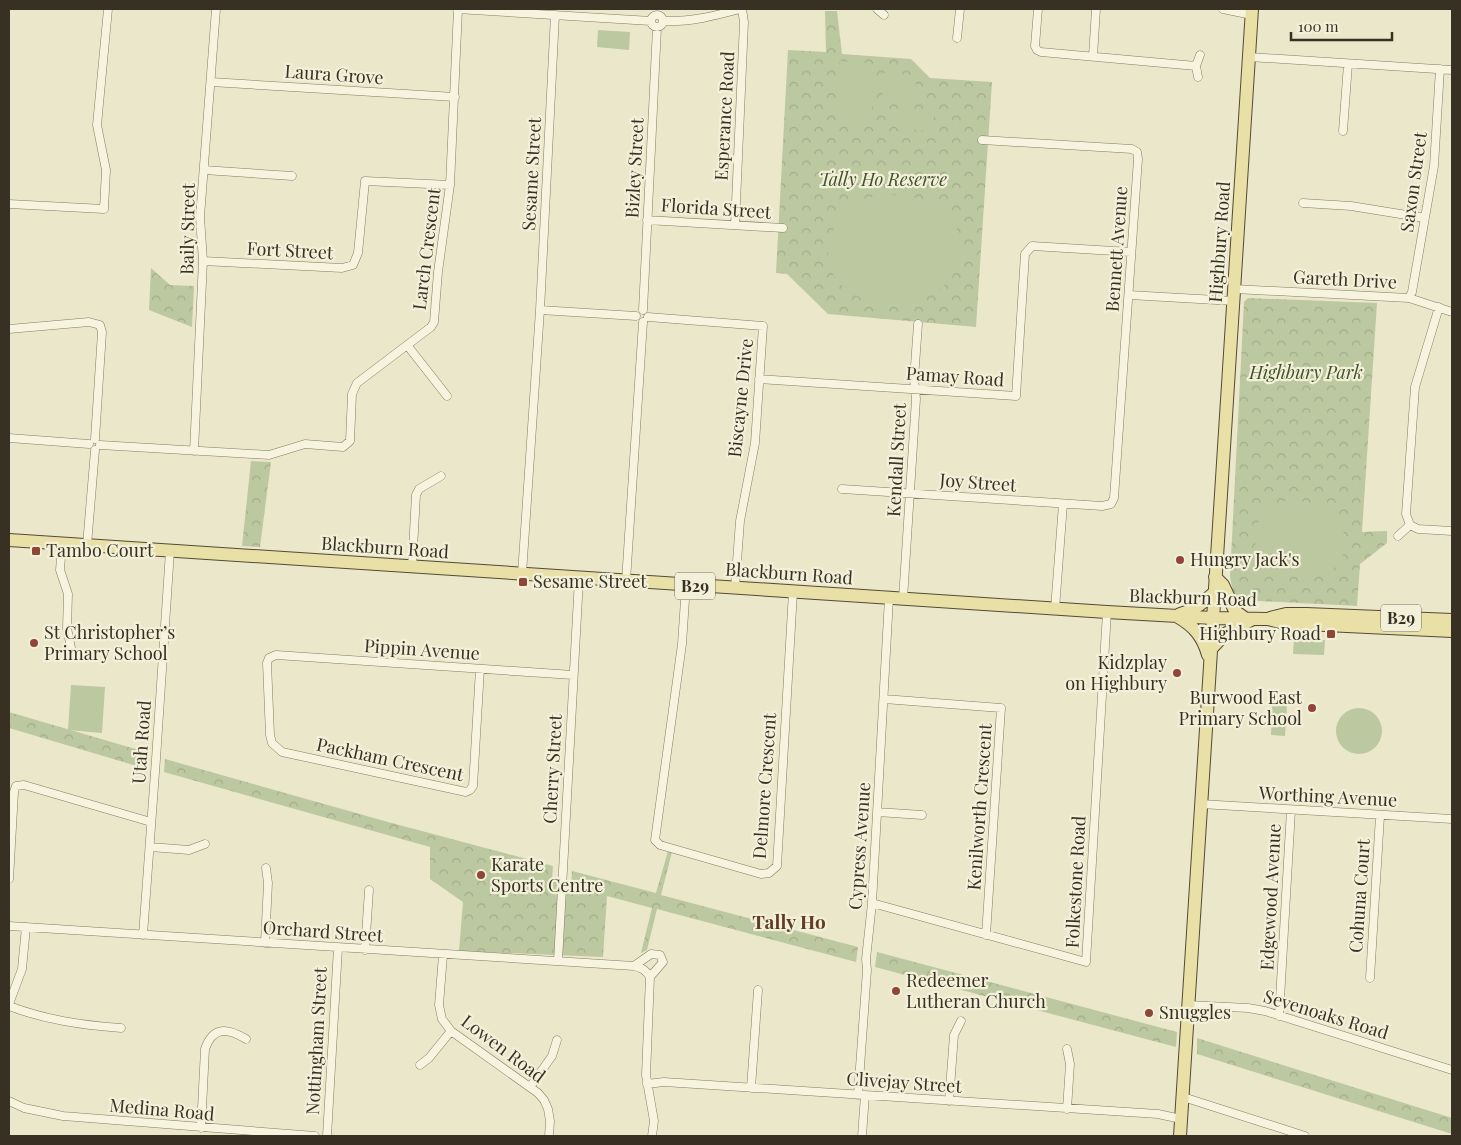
<svg xmlns="http://www.w3.org/2000/svg" width="1461" height="1145" viewBox="0 0 1461 1145" font-family="'Playfair Display',serif">
  <style>
    .park { fill: url(#park-crowns) }
    .pitch { fill: #bcc8a0 }
    .lines { fill: none; stroke-linecap: round; stroke-linejoin: round }
    .minor-casing { stroke: #867b61; stroke-width: 9 }
    .primary-casing { stroke: #554934; stroke-width: 14 }
    .minor { stroke: #f6f3de; stroke-width: 8 }
    .primary { stroke: #e9e0a8; stroke-width: 12 }
    .poi-dot { fill: #8f4637; stroke: #f3f0da; stroke-width: 2 }
    .labels { text-anchor: middle; stroke-width: 4.5; stroke-linejoin: round; paint-order: stroke }
    .shield { fill: #f3f0da; stroke: #706a5a; stroke-width: 1 }
    .shield-label { font-size: 16px; font-weight: bold; fill: #383123 }
    .street-label { font-size: 18px; fill: #383123; stroke: #f3f0da }
    .park-label { font-size: 18px; font-style: italic; fill: #42532b; stroke: #f3f0da }
    .poi-label { font-size: 18px; fill: #383123; stroke: #f3f0da; text-anchor: start }
    .neighbourhood-label { font-size: 19px; font-weight: bold; fill: #613d26; stroke: #f3f0da }
  </style>
  <defs>
    <pattern id="park-crowns" width="20" height="18" patternUnits="userSpaceOnUse" patternTransform="scale(1.25)"><rect width="20" height="18" fill="#bcc8a0"/><path d="M2 6a3 3 0 1 1 6 0M12 15a3 3 0 1 1 6 0" fill="none" stroke="#a2ac8a"/></pattern>
  </defs>
  <rect width="100%" height="100%" fill="#ebe7cb"/>
  <path class="park" d="M825,11H837L842,54L911,59L930,78L992,82L976,327L828,314L787,274L776,273L788,50L826,52Z
    M151,268L170,285L194,286L192,327L149,310Z
    M1248,298L1377,303L1362,532L1387,531V543L1360,564L1357,606L1239,600L1233,591L1230,577L1244,302Z
    M251,461L271,462L260,547L242,546Z
    M9,712L149,753L147,769L9,728Z
    M165,759L388,822L553,866L552,881L571,886L572,871L656,893L668,851L672,852L661,895L858,947L856,962L657,909L647,950L641,953L652,908L607,896L603,957L459,951L463,902L430,879V847L164,772Z
    M877,952L1177,1032L1176,1047L875,967Z
    M1197,1038L1452,1118V1134L1197,1054Z"/>
  <path class="pitch" d="M598,30L630,32L629,50L597,47Z
    M840,61L874,64L871,124L838,122Z
    M884,73L916,75L915,104L882,102Z
    M902,110L934,113L933,131L901,129Z
    M886,195C903,195 926,197 940,208C980,240 959,292 913,301C866,311 811,285 833,230C837,219 842,209 853,203C863,198 874,196 886,195Z
    M1285,501C1301,501 1315,501 1329,510C1349,523 1353,564 1325,572C1303,577 1268,578 1257,553C1254,547 1256,538 1257,531C1258,522 1260,513 1267,507C1271,503 1279,503 1285,501Z
    M1294,639L1325,640L1324,655L1293,654Z
    M71,685L105,687L102,733L68,730Z
    M1272,705L1287,706L1285,736L1271,735Z
    M1336 731a23 23 0 1 1 46 0a23 23 0 1 1-46 0Z"/>
  <g class="lines">
    <defs>
      <path id="minor" d="M457,9L651,21
        M877,9L884,15
        M1038,9L1035,46L1037,50L1041,52L1196,66
        M1223,9L1252,15
        M651 21a6 6 0 1 1 12 0a6 6 0 1 1-12 0Z
        M664,21C691,22 714,16 740,9
        M957,38L960,9
        M1093,56L1096,9
        M1249,57L1452,70
        M1198,77L1196,66L1200,55
        M211,82L455,97
        M1343,131L1348,64
        M204,170L292,176
        M1303,203L1351,206L1425,218
        M9,204L104,209L106,170L97,125L108,9
        M647,220L783,228
        M735,225L744,22L742,9
        M203,261L342,268L353,265L358,253L365,181L450,185
        M1234,289L1409,298L1452,312
        M1129,295L1234,301
        M1409,298L1412,292L1434,166L1440,69
        M1439,307L1415,387L1406,514L1410,525L1418,529L1452,531
        M540,310L636,316
        M643,310L657,28
        M648,317L763,326L755,443L740,521L735,588
        M9,329L89,322L100,325L102,332L95,439
        M407,345L447,396
        M759,379L1016,396L1025,254L1032,246L1131,252
        M9,438L89,444
        M100,445L269,455L305,444L343,447L350,441L352,394L357,383L431,327L434,322L438,272L450,185L458,9
        M194,451L203,261L200,217L216,9
        M842,489L1102,506L1111,504L1114,498L1138,159L1137,152L1132,149L982,140
        M1398,536L1410,525
        M62,544L60,570L68,594L67,628L71,648
        M87,545L95,450
        M412,567L416,495L419,489L441,476
        M522,574L540,310L555,15
        M626,581L643,322
        M686,585L682,644L655,840L660,845L761,874L769,873L777,866L793,592
        M903,599L916,399L914,379L918,324
        M1055,609L1063,504
        M480,669L473,786L470,790L466,792L282,752L272,743L270,735L267,663L269,658L276,655L573,675
        M884,699L1001,708L986,935
        M1201,804L1452,819
        M877,812L922,815
        M150,847L189,850L205,844
        M9,879L14,792L16,786L24,785L151,822
        M872,903L1086,962L1107,612
        M9,926L634,966C642,968 646,970 650,977
        M143,935L156,759L170,551
        M265,943L268,883L266,868
        M365,950L369,890
        M443,955L439,1005L442,1019L451,1031L538,1093L544,1100L548,1109L550,1121L549,1136
        M558,961L579,579
        M634,966L651,954L660,955L663,962L650,977
        M650,977L646,1075L654,1121L652,1136
        M1370,978L1380,816
        M9,1004L22,969L26,927
        M1188,1005L1248,1008L1265,1011L1452,1070
        M9,1006C46,1020 81,1025 121,1028
        M1279,1016L1291,810
        M1067,1049L1070,1064L1067,1109
        M420,1065L429,1058L451,1031
        M647,1084L664,1082L1158,1114L1181,1119
        M530,1087L552,1056L557,1040
        M751,1088L758,990
        M858,1095L867,970L866,959L872,903L889,598
        M1183,1097L1305,1136
        M9,1101L24,1108L63,1116L315,1136
        M949,1101L954,1035L961,1021
        M201,1128L205,1049C213,1026 227,1028 246,1039
        M327,1136L338,948
        M862,1136L865,1095"/>
      <path id="primary" d="M9,540L1107,612L1213,618L1268,619L1284,623L1452,631
        M1215,577L1223,585L1235,611L1246,619
        M1180,614C1195,610 1203,602 1214,593
        M1178,617C1194,626 1203,637 1208,655
        M1270,618L1286,614H1306L1452,620
        M1211,649L1225,634L1251,620
        M1180,1136L1252,9"/>
    </defs>
    <use href="#minor" class="minor-casing"/>
    <use href="#primary" class="primary-casing"/>
    <use href="#minor" class="minor"/>
    <use href="#primary" class="primary"/>
  </g>
  <g class="poi-dot">
    <rect x="31" y="546" width="10" height="10" rx="2.5"/>
    <circle cx="1180" cy="560" r="5"/>
    <rect x="518" y="577" width="10" height="10" rx="2.5"/>
    <rect x="1326" y="629" width="10" height="10" rx="2.5"/>
    <circle cx="34" cy="643" r="5"/>
    <circle cx="1177" cy="673" r="5"/>
    <circle cx="1312" cy="708" r="5"/>
    <circle cx="481" cy="875" r="5"/>
    <circle cx="896" cy="991" r="5"/>
    <circle cx="1149" cy="1013" r="5"/>
  </g>
  <g class="labels">
    <g class="shield">
      <rect x="675" y="572.5" width="40" height="27" rx="4"/>
      <rect x="1381" y="604.5" width="40" height="27" rx="4"/>
    </g>
    <g class="shield-label">
      <text x="695" y="592">B29</text>
      <text x="1401" y="624">B29</text>
    </g>
    <g class="street-label">
      <text transform="translate(334 75) rotate(4)" y="6">Laura Grove</text>
      <text transform="translate(725 116) rotate(-87)" y="6">Esperance Road</text>
      <text transform="translate(635 168) rotate(-87)" y="6">Bizley Street</text>
      <text transform="translate(532 174) rotate(-87)" y="6">Sesame Street</text>
      <text transform="translate(1414 182) rotate(-82)" y="6">Saxon Street</text>
      <text transform="translate(716 209) rotate(4)" y="6">Florida Street</text>
      <text transform="translate(188 229) rotate(-89)" y="6">Baily Street</text>
      <text transform="translate(1220 242) rotate(-86)" y="6">Highbury Road</text>
      <text transform="translate(427 249) rotate(-83)" y="6">Larch Crescent</text>
      <text transform="translate(1117 249) rotate(-86)" y="6">Bennett Avenue</text>
      <text transform="translate(290 251) rotate(3)" y="6">Fort Street</text>
      <text transform="translate(1345 280) rotate(3)" y="6">Gareth Drive</text>
      <text transform="translate(955 377) rotate(4)" y="6">Pamay Road</text>
      <text transform="translate(741 398) rotate(-84)" y="6">Biscayne Drive</text>
      <text transform="translate(897 460) rotate(-87)" y="6">Kendall Street</text>
      <text transform="translate(978 483) rotate(4)" y="6">Joy Street</text>
      <text transform="translate(385 548) rotate(4)" y="6">Blackburn Road</text>
      <text transform="translate(789 574) rotate(4)" y="6">Blackburn Road</text>
      <text transform="translate(1193 598) rotate(2)" y="6">Blackburn Road</text>
      <text transform="translate(422 650) rotate(4)" y="6">Pippin Avenue</text>
      <text transform="translate(142 742) rotate(-86)" y="6">Utah Road</text>
      <text transform="translate(390 760) rotate(12)" y="6">Packham Crescent</text>
      <text transform="translate(553 769) rotate(-87)" y="6">Cherry Street</text>
      <text transform="translate(765 786) rotate(-86)" y="6">Delmore Crescent</text>
      <text transform="translate(1328 797) rotate(3)" y="6">Worthing Avenue</text>
      <text transform="translate(980 807) rotate(-86)" y="6">Kenilworth Crescent</text>
      <text transform="translate(860 846) rotate(-86)" y="6">Cypress Avenue</text>
      <text transform="translate(1076 882) rotate(-87)" y="6">Folkestone Road</text>
      <text transform="translate(1360 896) rotate(-86)" y="6">Cohuna Court</text>
      <text transform="translate(1271 897) rotate(-87)" y="6">Edgewood Avenue</text>
      <text transform="translate(323 932) rotate(4)" y="6">Orchard Street</text>
      <text transform="translate(1326 1015) rotate(17)" y="6">Sevenoaks Road</text>
      <text transform="translate(317 1041) rotate(-87)" y="6">Nottingham Street</text>
      <text transform="translate(503 1049) rotate(37)" y="6">Lowen Road</text>
      <text transform="translate(904 1083) rotate(4)" y="6">Clivejay Street</text>
      <text transform="translate(162 1110) rotate(5)" y="6">Medina Road</text>
    </g>
    <g class="park-label">
      <text x="883" y="186">Tally Ho Reserve</text>
      <text x="1306" y="379">Highbury Park</text>
    </g>
    <g class="poi-label">
      <text x="46" y="557">Tambo Court</text>
      <text x="1190" y="566">Hungry Jack's</text>
      <text x="533" y="588">Sesame Street</text>
      <text x="44" y="639">St Christopher’s<tspan x="44" dy="21">Primary School</tspan></text>
      <text x="1321" y="640" text-anchor="end">Highbury Road</text>
      <text x="1167" y="669" text-anchor="end">Kidzplay<tspan x="1167" dy="21">on Highbury</tspan></text>
      <text x="1302" y="704" text-anchor="end">Burwood East<tspan x="1302" dy="21">Primary School</tspan></text>
      <text x="491" y="871">Karate<tspan x="491" dy="21">Sports Centre</tspan></text>
      <text x="906" y="987">Redeemer<tspan x="906" dy="21">Lutheran Church</tspan></text>
      <text x="1159" y="1019">Snuggles</text>
    </g>
    <g class="neighbourhood-label">
      <text x="789" y="929">Tally Ho</text>
    </g>
  </g>
  <rect width="1461" height="1145" fill="none" stroke="#383123" stroke-width="20"/>
  <path d="M1291 32v8h101v-8" fill="none" stroke="#383123" stroke-width="2.5"/>
  <text x="1298" y="32" font-size="15" fill="#383123" stroke="#f3f0da" stroke-width="4" paint-order="stroke">100 m</text>
</svg>
